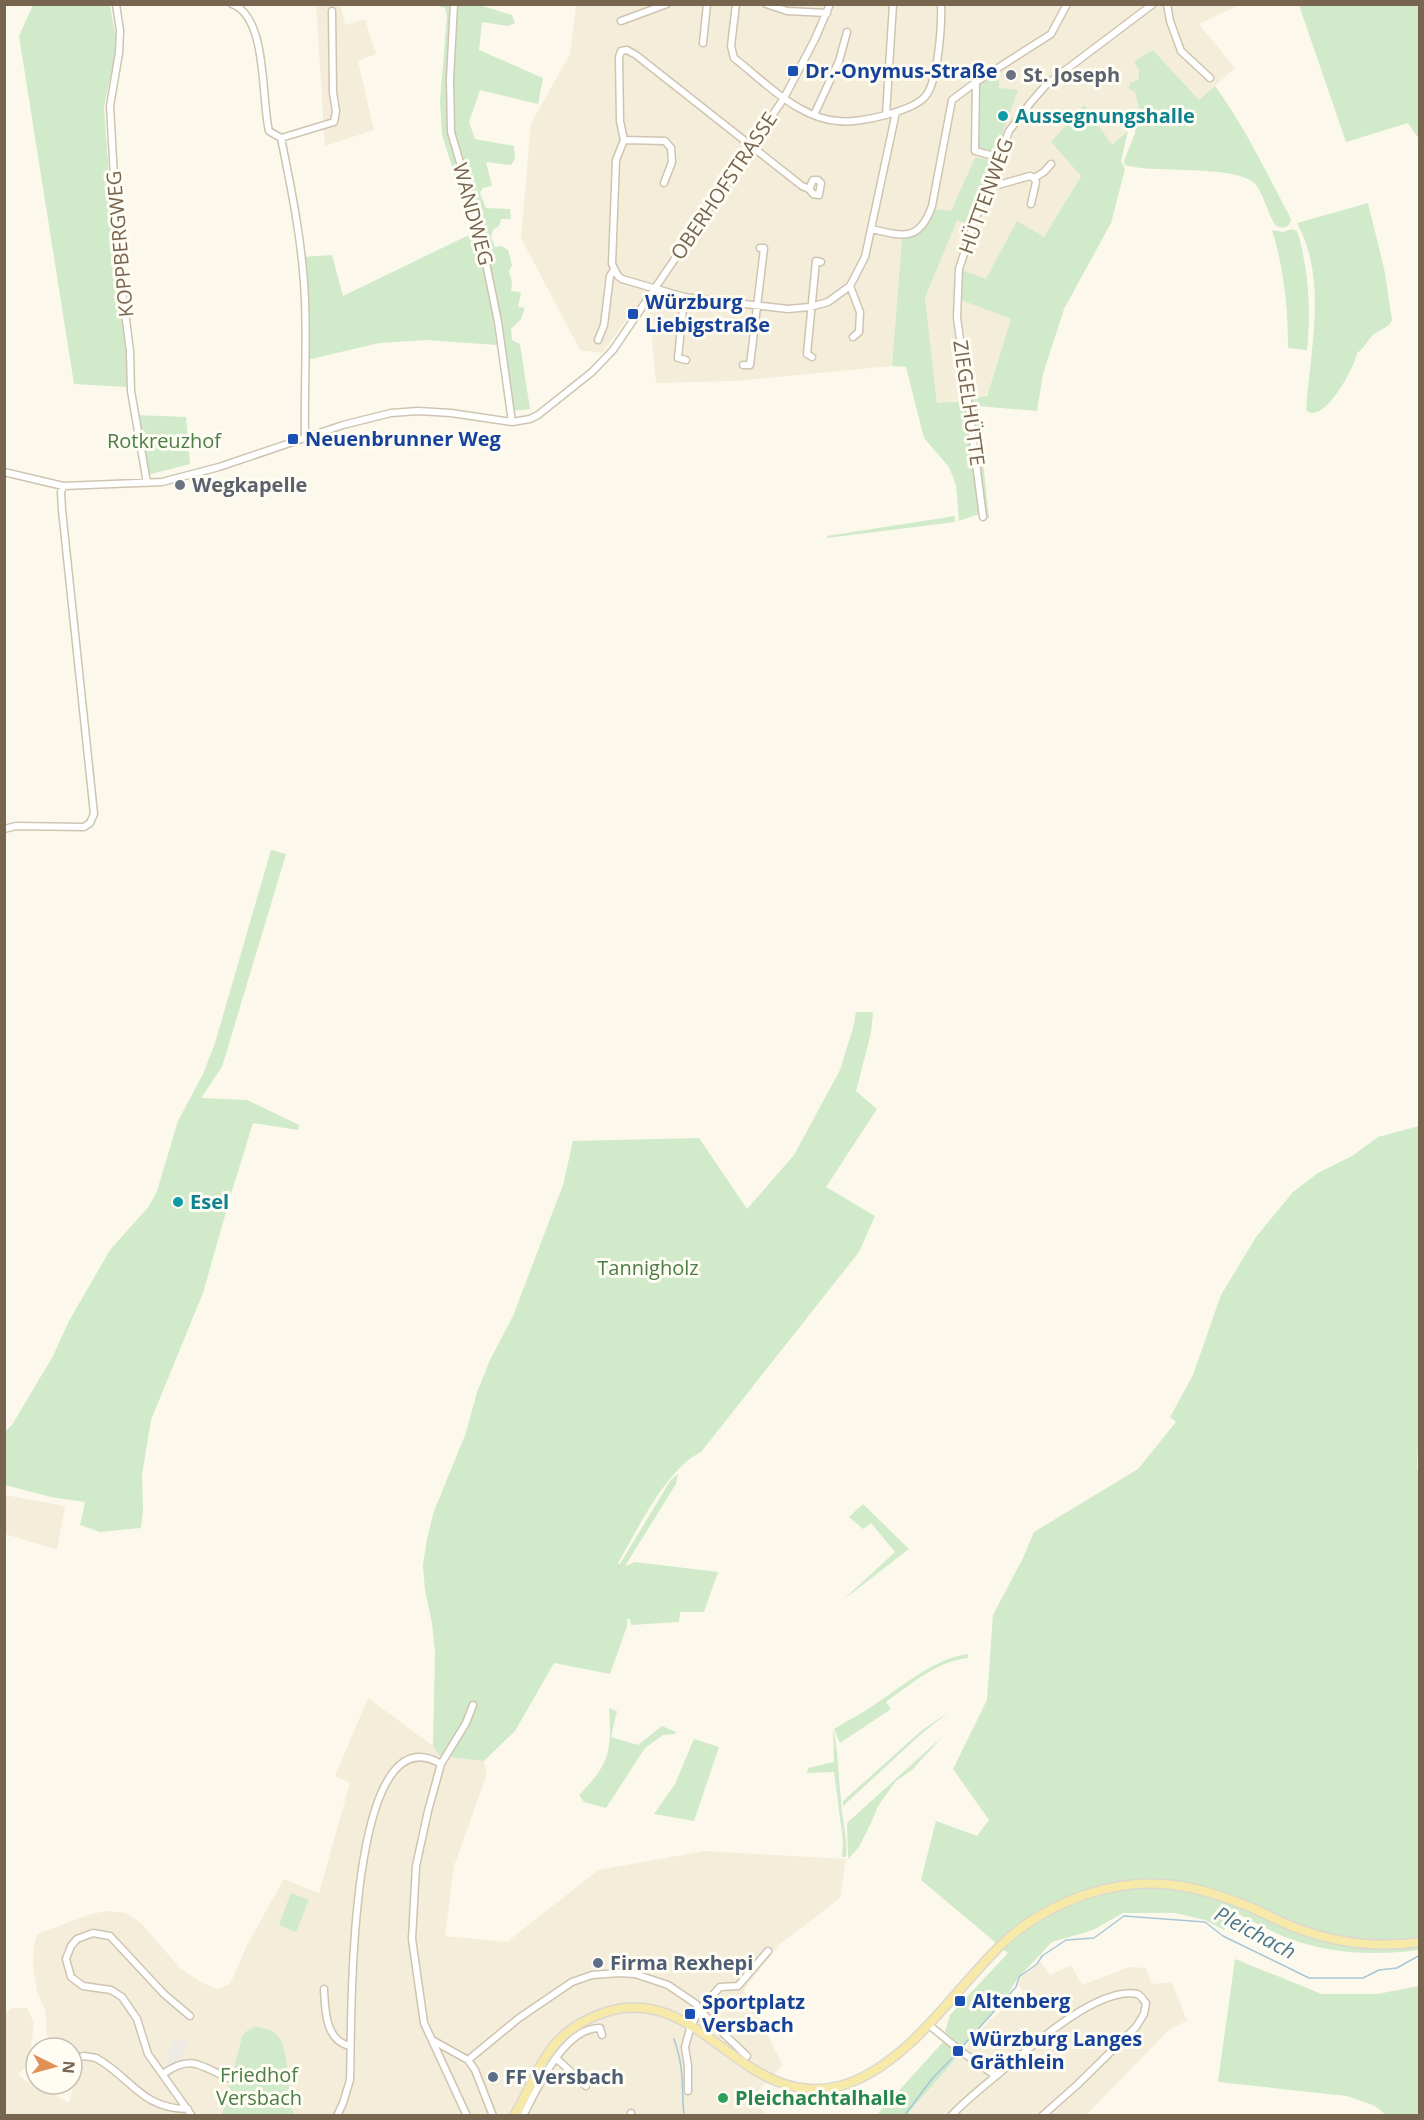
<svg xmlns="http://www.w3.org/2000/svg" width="1424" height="2120" viewBox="0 0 1424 2120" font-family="'Open Sans',sans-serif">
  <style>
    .residential { fill: #f4edda }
    .industrial { fill: #eeebe4 }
    .green { fill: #d0eaca }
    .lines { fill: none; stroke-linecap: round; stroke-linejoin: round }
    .stream { stroke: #a7c6d7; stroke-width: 1.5 }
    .minor-casing { stroke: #cfc4b1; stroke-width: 9 }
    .major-casing { stroke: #dcd7d1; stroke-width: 11 }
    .minor { stroke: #fff; stroke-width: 6 }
    .major { stroke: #f7eaa8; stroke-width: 8 }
    .transit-dot { fill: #1a4fb4; stroke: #fefcf3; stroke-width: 2 }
    .worship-dot { fill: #6b7280; stroke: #fefcf3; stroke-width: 2 }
    .culture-dot { fill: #0f9aa8; stroke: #fefcf3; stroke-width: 2 }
    .service-dot { fill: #5c6f8a; stroke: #fefcf3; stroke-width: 2 }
    .leisure-dot { fill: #2e9e5b; stroke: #fefcf3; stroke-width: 2 }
    .labels { text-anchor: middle; stroke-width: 6; stroke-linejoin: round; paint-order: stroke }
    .transit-label { font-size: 20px; font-weight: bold; fill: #164399; stroke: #fefcf3; text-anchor: start }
    .worship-label { font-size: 20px; font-weight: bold; fill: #5b616d; stroke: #fefcf3; text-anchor: start }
    .culture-label { font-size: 20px; font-weight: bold; fill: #0d838f; stroke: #fefcf3; text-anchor: start }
    .street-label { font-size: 20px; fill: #77654f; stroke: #fefcf3 }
    .park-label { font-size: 20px; fill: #4c7d46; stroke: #fefcf3 }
    .service-label { font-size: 20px; font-weight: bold; fill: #4e5e75; stroke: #fefcf3; text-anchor: start }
    .leisure-label { font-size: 20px; font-weight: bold; fill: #27864d; stroke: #fefcf3; text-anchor: start }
    .water-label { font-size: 21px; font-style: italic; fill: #4c7891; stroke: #fefcf3 }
  </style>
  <rect width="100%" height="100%" fill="#fcf9ec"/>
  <path class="residential" d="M316,5H341L345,25L365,19L376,54L358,61L374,130L325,146Z
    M576,5H1239L1199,24L1235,68L1199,100L1154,51L1135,61L1139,70L1135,92L1140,113L1128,131L1081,175L1044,237L986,280L959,269L958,299L1011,319L987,395L937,404L925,298L957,219L973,226L975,159L951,211L930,223L925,231L914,236L902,238L892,366L736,381L656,383L649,307L646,299L641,300L602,353L580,350L521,238L531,123L570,54Z
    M5,1495L65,1506L57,1550L5,1534Z
    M368,1698L433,1746L484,1761L487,1774L454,1866L445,1936L507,1942L598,1870L704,1851L846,1859L840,1898L779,1945L744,1990L783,2065L752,2097L766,2115L5,2116V2014L12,2008H27L34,2023L29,2064L18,2074L26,2081L48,2090L69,2103L73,2088L70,2084H72V2048H48L45,2010L37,1992L33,1966L34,1947L37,1934L91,1914L107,1911L126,1913L141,1923L179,1967L202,1983L218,1989L230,1984L247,1945L284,1879L319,1893L350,1783L335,1776Z
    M1041,1962L1050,1975L1071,1965L1082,1985L1129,1967L1146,1968L1152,1984L1172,1982L1187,2021L1170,2029L1086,2115L907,2116L988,2022L1023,1992L1016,1981Z"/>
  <path class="industrial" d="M173,2040L177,2042L184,2040L189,2042L180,2062L169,2067L167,2062L164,2060Z"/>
  <path class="green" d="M33,5H110L117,45L104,107L116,276L126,344L127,387L74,384L19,36Z
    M435,5H479L512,15L515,23L508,26L482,22L479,50L543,78L538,104L480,90L469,122L475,139L514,146L515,159L511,165L486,162L492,186L483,188L480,193L486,208L510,209L511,219H501L500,225L493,230L491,237L495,247L501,246L508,250L512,265L509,271L512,282L511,291L521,292L518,307L525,308L521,319L511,329L512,340L520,344L530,409L512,411L498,320L493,319L497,345L427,340L379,343L307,360L303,257L332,255L343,296L473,233L442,135L440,101L447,16L445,8Z
    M1299,5H1419V139L1408,123L1346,142Z
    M1153,50L1199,100L1215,86C1245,127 1266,172 1290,217L1291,221L1288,226L1282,228L1276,226C1267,213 1265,196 1255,184C1237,164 1153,174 1125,165L1124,161L1135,133V121L1140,113L1135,92L1129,89L1130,83L1138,80L1139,70L1134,61Z
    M999,68V88L1018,90L996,151L988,153V150L983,152L978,147V85L979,83Z
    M1084,105L1112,145L1128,131L1121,161L1125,169L1111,223L1064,309L1043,374L1037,411L977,406L989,518L986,519L969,398L987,396L1011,319L958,299L959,269L986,279L1017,221L1044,237L1081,176L1051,142Z
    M975,158L986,159L995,163L973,226L957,220L925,298L937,403L965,401L979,514L959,521L956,485L949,467L924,438L906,367L892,366L902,238C922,235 929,228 935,209L951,211Z
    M1368,203L1384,268L1392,320C1389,328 1380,329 1373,335C1367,341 1364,349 1357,353C1356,365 1323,427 1306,410C1310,349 1328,280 1297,223Z
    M1292,229L1297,231L1299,237C1309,275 1311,311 1307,350L1288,348C1288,308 1284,269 1272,230L1283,232Z
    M136,415L186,417L190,464L147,475Z
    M955,516V522L827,538V536Z
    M271,850L286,854L222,1067L201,1098L247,1100L299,1125L298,1130L253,1123L232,1191L203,1293L151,1420L142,1475L143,1510L141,1528L100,1532L80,1525L85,1502L51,1497L5,1485V1431L12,1425L53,1356L69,1321L110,1250L149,1206L157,1191L178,1121L203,1074L215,1043Z
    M856,1012H873L871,1033L856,1091L877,1109L826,1187L875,1216L859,1252L701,1452C666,1469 638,1529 618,1563L620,1564L670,1481L678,1474L676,1484L625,1566L635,1562L718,1572L704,1612H680L679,1622L631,1625L630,1619H627V1626L610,1674L554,1663L515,1731L484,1761L440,1756L433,1746L435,1652L432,1623L425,1590L423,1565L427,1539L434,1511L466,1433L477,1392L490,1360L513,1316L563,1185L573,1141L699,1138L747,1209L794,1155L840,1070L853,1028Z
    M1419,1126L1420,1445L1418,1446L1417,1469H1420L1419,1950C1375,1956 1327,1954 1285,1937C1268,1930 1251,1920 1234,1912L1224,1930L1205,1920L1175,1913H1123L1093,1930L1052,1942L1017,1979L1006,1998L963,2047L945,2032L950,2015L1008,1953L921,1880L936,1821L977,1836L989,1820L953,1769L987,1700L993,1615L1023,1558L1034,1532L1138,1469L1176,1422L1170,1417L1193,1375L1221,1295L1256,1237L1293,1192L1318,1173L1352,1156L1378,1137Z
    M863,1504L909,1549L843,1600L895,1552L871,1523L863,1529L849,1517Z
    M968,1654V1658C937,1661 911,1684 886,1702L891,1709L840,1743L834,1729C847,1721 859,1715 871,1707C901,1688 932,1659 968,1654Z
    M609,1708L617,1711L611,1737L638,1745L662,1726L676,1732L675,1734L663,1735L645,1748L606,1808L584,1802L579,1795C610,1764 612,1750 609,1708Z
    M950,1711L920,1735L843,1806V1801L921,1731Z
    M833,1729C839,1753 838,1776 841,1800C842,1820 848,1838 846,1857H842L843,1841L834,1772L807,1773L808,1768L834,1762Z
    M943,1736L912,1770L896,1781L878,1806L871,1823L859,1847L848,1859L847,1823Z
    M694,1739L719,1747L694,1821L654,1814L675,1784Z
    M291,1893L309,1900L296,1932L279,1925Z
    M1235,1959L1322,1994H1377L1419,1986V2115H1386L1375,2106L1347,2096L1218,2082Z
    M255,2027C263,2028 271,2029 277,2035C291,2049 286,2095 294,2115H222L242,2037L247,2031Z
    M943,2042L960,2054L907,2115L876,2116Z"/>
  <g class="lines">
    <path class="stream" d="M674,2039C685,2070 681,2085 684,2116
      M962,2047L1016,1987L1019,1977L1037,1964L1042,1956L1066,1940L1094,1938L1124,1916L1205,1922L1223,1936L1309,1978H1363L1379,1970L1397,1968L1420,1955
      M904,2116L932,2079L959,2051"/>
    <defs>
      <path id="minor" d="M116,4L120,31L119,53L110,106L119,266L130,351L131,391L147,483
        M232,4C268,17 261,99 269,131L281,138C292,192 303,246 305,301C307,347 304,392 305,438
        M454,4L450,79L451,132L471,200L485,258L498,322L512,422
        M736,4L731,46L734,58C755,74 775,95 799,108C811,115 824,120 838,121C857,124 917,111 927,94C938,78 942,25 941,4
        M766,4L787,11L827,13
        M1167,4L1170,21L1181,51L1210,78
        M621,21L667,4
        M703,43L707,4
        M976,82L1051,34L1067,4
        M814,115L839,61L847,32
        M886,115L893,4
        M281,138L334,122L336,111L333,93L332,11
        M624,140L665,141L671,148L672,162L664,183
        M1034,178L1044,172L1051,164
        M813,180H818L821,183L819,195L813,194L809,189Z
        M990,184L998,185L1030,176L1034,178L1036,182L1031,204
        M809,189L802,186L636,55L627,50L621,51L619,57L620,121L624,140L616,160L612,264L618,276L622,279L684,297L788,309L810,307L828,302L850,286L865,257L896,112
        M872,229C904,237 920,241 932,206L952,100L976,82L975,151L998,157
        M850,286L860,312L859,332L853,337
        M684,297L678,358L686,360
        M598,340L604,325L610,276L614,270
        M812,357L807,354L816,261L821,262
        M743,365H750L764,248H760
        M4,472L63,486L162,482L219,467L343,425L391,413L418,411L451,413L512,422L530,419L538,415L592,372L613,350L784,98L815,39L830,4
        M983,517L957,317L959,269L973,226L1009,131L1032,101L1047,84L1153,4
        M4,829L16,826L84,827L90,823L94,814L62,510L61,492L63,486
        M324,1989C325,2009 325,2041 350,2046
        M190,2016L164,1994L110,1936L93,1933L77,1939L71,1946L66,1959L71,1977L83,1986L111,1990L122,1997L137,2019L148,2054L192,2116
        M929,2025L962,2052L996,2076
        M432,2040L468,2060L475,2070L493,2116
        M747,2056L699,2010L720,1987L738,1986L768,1951
        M556,2058L586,2086
        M72,2059L84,2056L96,2058C131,2077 141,2109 188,2109
        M468,2060L519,2018L572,1982L592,1975L619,1973L635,1974L668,1985L696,2004L699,2010L697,2014L690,2029L685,2047L688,2066V2091
        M163,2074C191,2054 200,2066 228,2078
        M631,2113V2116
        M337,2116L343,2103L350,2080C352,2038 344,1706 441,1764
        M467,2116L424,2023L412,1939L416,1866L428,1811L441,1764L466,1723L473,1705
        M523,2116C537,2089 564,2027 600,2028L602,2035
        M951,2116C965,2101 980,2089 996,2076C1025,2052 1096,1986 1137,1994C1141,1995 1143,2000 1146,2003L1144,2014L1136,2027L1077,2085L1042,2116"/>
      <path id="major" d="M514,2116C529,2092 538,2063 557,2042C570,2027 588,2018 606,2012C701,1982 742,2111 840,2086C866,2079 888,2063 908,2045C942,2014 969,1976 1002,1944C1038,1910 1088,1888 1136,1884C1177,1881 1213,1892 1250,1907C1266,1914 1282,1923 1299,1929C1337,1943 1379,1948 1420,1942"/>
    </defs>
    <use href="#minor" class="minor-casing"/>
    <use href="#major" class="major-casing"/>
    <use href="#minor" class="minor"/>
    <use href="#major" class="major"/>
  </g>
  <g class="transit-dot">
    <rect x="787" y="65" width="12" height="12" rx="3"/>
    <rect x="627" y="308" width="12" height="12" rx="3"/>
    <rect x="287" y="433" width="12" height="12" rx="3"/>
    <rect x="954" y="1995" width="12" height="12" rx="3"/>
    <rect x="684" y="2008" width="12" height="12" rx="3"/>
    <rect x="952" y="2045" width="12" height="12" rx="3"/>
  </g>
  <g class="worship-dot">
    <circle cx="1011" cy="75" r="6"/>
    <circle cx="180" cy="485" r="6"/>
  </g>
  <g class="culture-dot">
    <circle cx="1003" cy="116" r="6"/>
    <circle cx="178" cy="1202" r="6"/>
  </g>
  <g class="service-dot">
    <circle cx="598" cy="1963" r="6"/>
    <circle cx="493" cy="2077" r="6"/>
  </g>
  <circle class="leisure-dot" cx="723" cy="2098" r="6"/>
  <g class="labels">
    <g class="transit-label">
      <text x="805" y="78">Dr.-Onymus-Straße</text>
      <text x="645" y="309">Würzburg<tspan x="645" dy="23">Liebigstraße</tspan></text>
      <text x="305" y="446">Neuenbrunner Weg</text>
      <text x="972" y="2008">Altenberg</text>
      <text x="702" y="2009">Sportplatz<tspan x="702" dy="23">Versbach</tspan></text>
      <text x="970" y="2046">Würzburg Langes<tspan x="970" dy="23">Gräthlein</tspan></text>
    </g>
    <g class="worship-label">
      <text x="1023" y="82">St. Joseph</text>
      <text x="192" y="492">Wegkapelle</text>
    </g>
    <g class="culture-label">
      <text x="1015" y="123">Aussegnungshalle</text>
      <text x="190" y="1209">Esel</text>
    </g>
    <g class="street-label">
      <text transform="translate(724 186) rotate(-56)" y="7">OBERHOFSTRASSE</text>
      <text transform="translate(986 196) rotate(-70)" y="7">HÜTTENWEG</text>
      <text transform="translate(473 214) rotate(75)" y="7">WANDWEG</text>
      <text transform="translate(120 244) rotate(-95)" y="7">KOPPBERGWEG</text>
      <text transform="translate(969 403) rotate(82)" y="7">ZIEGELHÜTTE</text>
    </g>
    <g class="park-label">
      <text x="164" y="448">Rotkreuzhof</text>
      <text x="648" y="1275">Tannigholz</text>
      <text x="259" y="2082">Friedhof<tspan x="259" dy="23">Versbach</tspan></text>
    </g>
    <g class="service-label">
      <text x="610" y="1970">Firma Rexhepi</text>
      <text x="505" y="2084">FF Versbach</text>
    </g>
    <g class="leisure-label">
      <text x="735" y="2105">Pleichachtalhalle</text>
    </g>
    <g class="water-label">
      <text transform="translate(1255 1933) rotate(28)" y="7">Pleichach</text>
    </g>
  </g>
  <rect width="1424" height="2120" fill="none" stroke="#77654f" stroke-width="12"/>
  <g transform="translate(54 2066) rotate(95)"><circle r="28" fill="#fefcf3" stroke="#c8c0b1" stroke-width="1.5"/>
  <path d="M0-4.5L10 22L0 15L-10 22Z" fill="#e09157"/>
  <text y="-9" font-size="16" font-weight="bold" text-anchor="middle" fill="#77654f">N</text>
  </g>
</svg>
